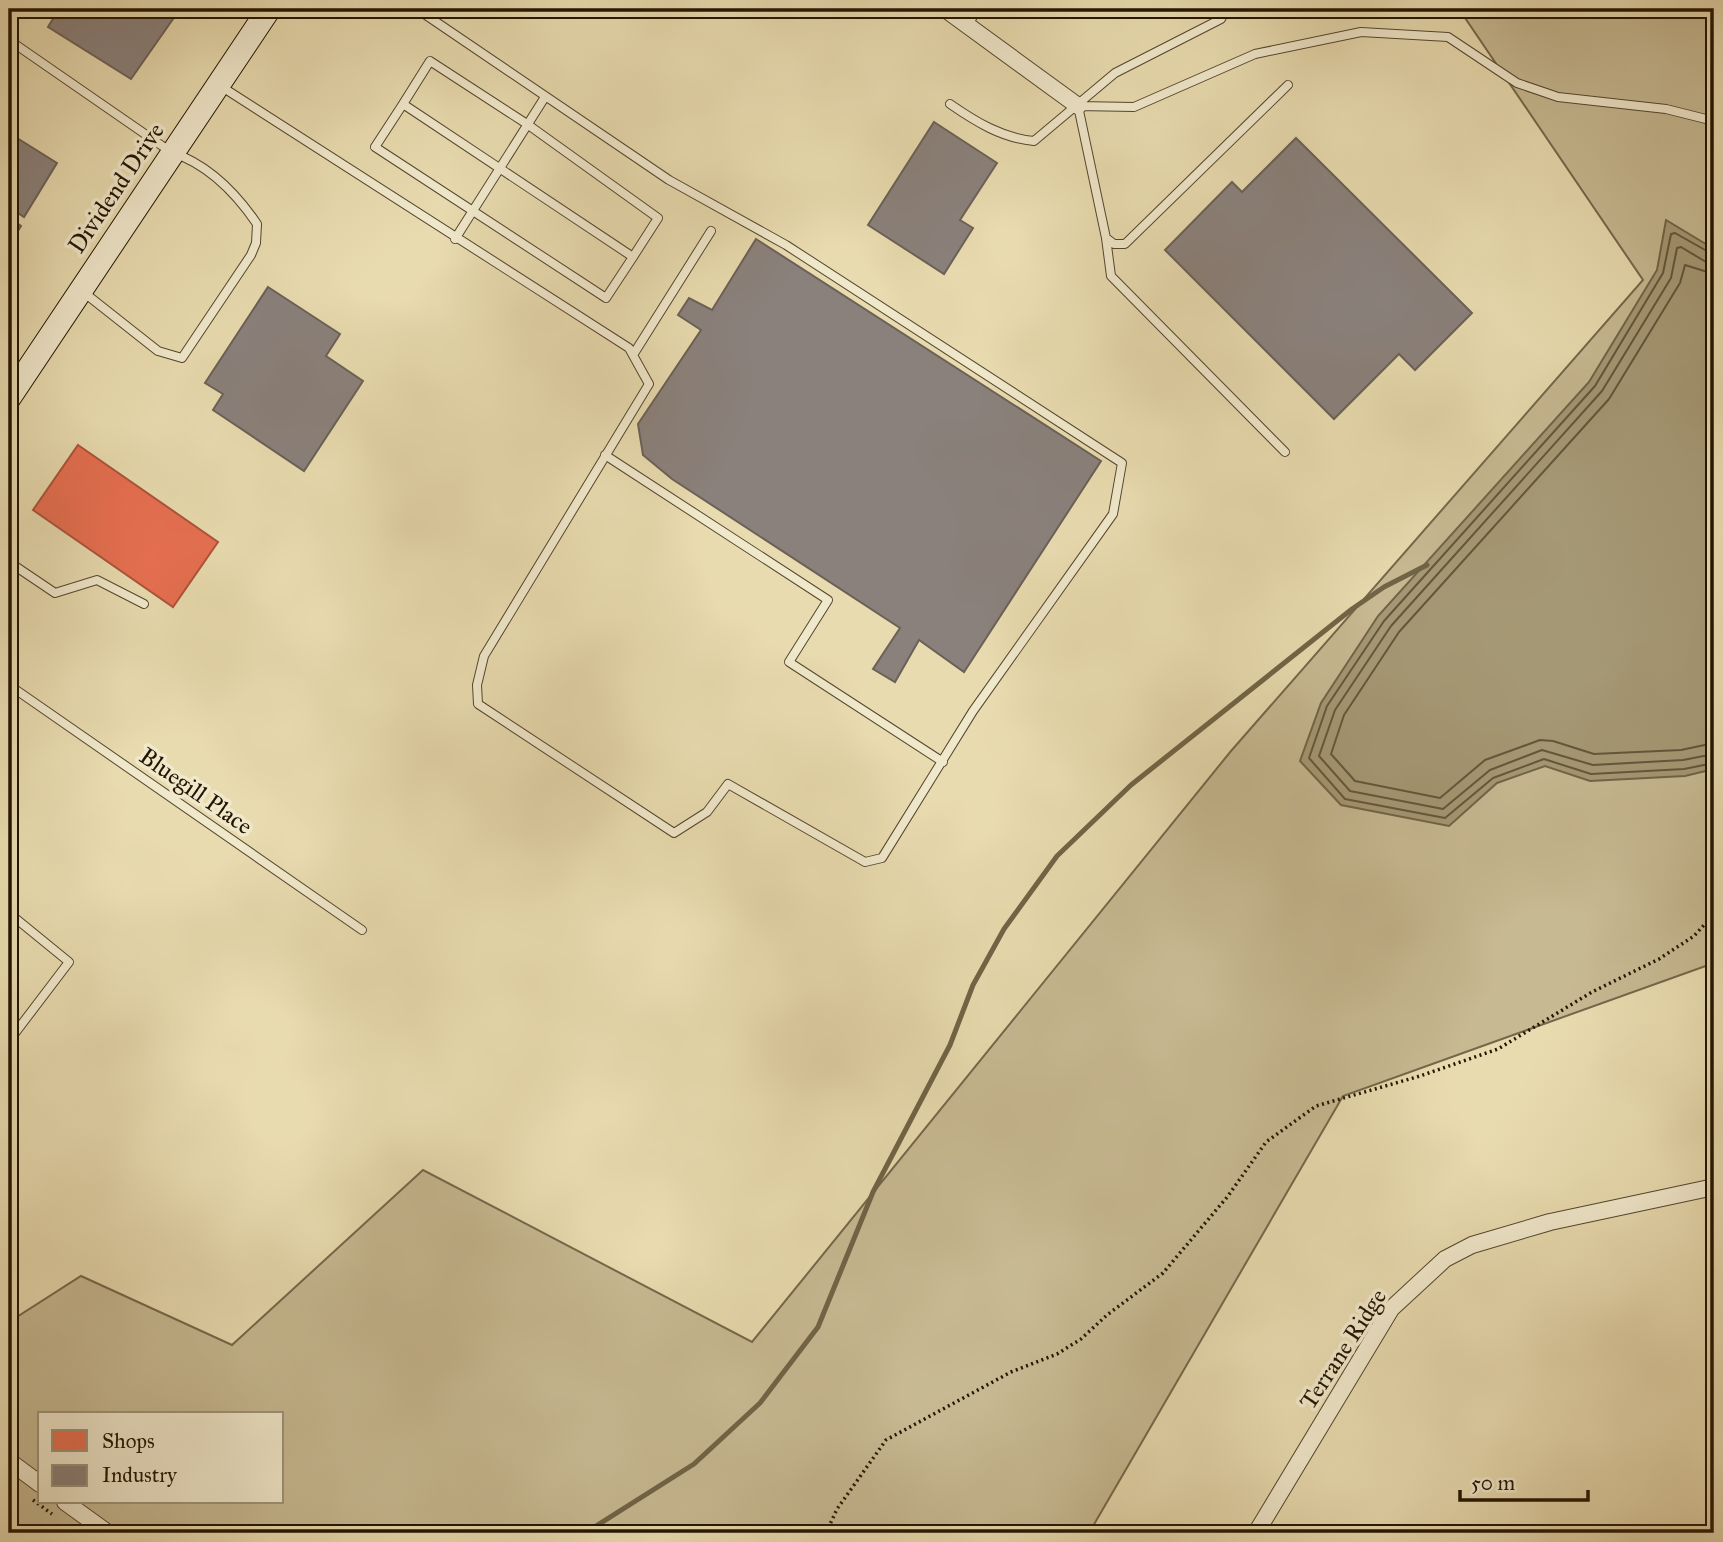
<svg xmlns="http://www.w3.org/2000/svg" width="1723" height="1542" viewBox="0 0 1723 1542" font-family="'IM FELL Great Primer',serif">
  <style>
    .green { fill: #c7b992; stroke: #75674a; stroke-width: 2; fill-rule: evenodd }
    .water { fill: #a59874; stroke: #716446; stroke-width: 2 }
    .shops { fill: #e76f51; stroke: #ac5439; stroke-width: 2 }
    .industry { fill: #8a817c; stroke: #6b6157; stroke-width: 2 }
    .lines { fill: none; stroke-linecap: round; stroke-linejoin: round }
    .shore { stroke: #64563b; stroke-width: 2 }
    .stream { stroke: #716446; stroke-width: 5 }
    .lane-casing { stroke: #54462d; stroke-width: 10 }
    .street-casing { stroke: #54462d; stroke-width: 18 }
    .secondary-casing { stroke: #231502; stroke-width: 25 }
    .path { stroke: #231502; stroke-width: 3.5; stroke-dasharray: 2 3.5; stroke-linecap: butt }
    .lane { stroke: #f0e8cb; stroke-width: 8 }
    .street { stroke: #f0e8cb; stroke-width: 16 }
    .secondary { stroke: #f0e8cb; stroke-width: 23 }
    .labels { text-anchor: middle; stroke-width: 7; stroke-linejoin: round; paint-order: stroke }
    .street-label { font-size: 24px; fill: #231502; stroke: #f0e8cb }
  </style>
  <rect width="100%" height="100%" fill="#e8dbaf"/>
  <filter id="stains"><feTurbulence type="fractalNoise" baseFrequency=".00286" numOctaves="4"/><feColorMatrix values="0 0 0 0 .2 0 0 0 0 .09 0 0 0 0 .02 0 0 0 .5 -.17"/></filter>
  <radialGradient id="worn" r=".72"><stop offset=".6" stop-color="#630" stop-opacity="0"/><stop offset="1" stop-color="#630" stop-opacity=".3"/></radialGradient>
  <path class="green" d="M1459,9H1714V963L1343,1096L1089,1533H9V1322L81,1276L232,1345L423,1170L752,1342L1231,751L1643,280ZM40,1414H282V1502H40Z"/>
  <path class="water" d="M1666,220L1714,249V769L1685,776L1590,781L1545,766L1497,783L1449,826L1341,805L1300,761L1321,703L1378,616L1589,382L1657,270Z"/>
  <path class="shops" d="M78,445L218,542L173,607L33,510Z"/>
  <path class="industry" d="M59,9H180L131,79L48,27Z
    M934,122L997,163L960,220L973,228L944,274L868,225Z
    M9,133L57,163L24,217L9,207Z
    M1296,138L1472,313L1415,370L1399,354L1334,419L1165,250L1232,182L1242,192Z
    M9,217L21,226L9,245Z
    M756,239L1101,461L964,672L919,640L895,682L873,669L900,628L672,479L643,455L638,424L701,330L678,315L689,298L712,310Z
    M268,287L340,334L326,356L363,381L304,471L213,410L223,394L205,383Z"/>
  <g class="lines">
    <path class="shore" d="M1714,255L1675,233L1671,234L1663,273L1595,386L1384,621L1327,706L1309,758L1345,799L1445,818L1493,778L1544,759L1591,774L1684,769L1714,763
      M1714,263L1706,262L1681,247L1677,248L1671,278L1602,391L1391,626L1335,710L1319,756L1350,791L1443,809L1490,770L1542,750L1593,765L1683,760L1714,754
      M1714,274L1685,265L1680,283L1609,399L1399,632L1344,715L1331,754L1355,781L1440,798L1485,760L1540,740L1553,741L1594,754L1681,750L1714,743"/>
    <path class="stream" d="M585,1533L694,1464L760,1403L818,1327L873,1192L950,1045L973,985L1004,929L1057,856L1131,785L1352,609L1384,587L1427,565"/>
    <defs>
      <path id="lane" d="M968,24L978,9
        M9,40L171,152C207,164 236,193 257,224L256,243L251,255L182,358L158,351L82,291
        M219,85L629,348L649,384L484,656L477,685L478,704L674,833L707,812L728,784L865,862L882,858L973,711L1113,514L1122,463L786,245L669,180L417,9
        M403,104L430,61L527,124L658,218L633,257L403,104L375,147L606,298L633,257
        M950,104C976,122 1002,138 1034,141L1115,73L1221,19L1226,9
        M1078,106L1134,107L1255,54L1361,32L1448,37L1517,83L1558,97L1666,109L1714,121
        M1078,106L1106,238L1114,244H1125L1288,85
        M1106,238L1111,276L1285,452
        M455,239L545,97
        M633,355L711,231
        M605,455L828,600L789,662L943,762
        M9,562L55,593L97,580L144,604
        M9,685L362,930
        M9,913L69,962L9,1041"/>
      <path id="street" d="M945,9L1078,106
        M9,1461L40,1484
        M65,1502L108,1533
        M1256,1533L1391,1309L1445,1259L1472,1245L1550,1222L1714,1187"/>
      <path id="secondary" d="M9,398L269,9"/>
    </defs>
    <use href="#lane" class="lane-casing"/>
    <use href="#street" class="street-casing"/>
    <use href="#secondary" class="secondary-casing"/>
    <path class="path" d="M33,1500L52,1514
      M826,1533L837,1509L886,1440L1011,1372L1057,1354L1081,1339L1107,1315L1163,1273L1228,1196L1266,1142L1316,1106L1420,1076L1498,1049L1592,992L1659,959L1694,936L1714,914"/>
    <use href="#lane" class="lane"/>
    <use href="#street" class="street"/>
    <use href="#secondary" class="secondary"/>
  </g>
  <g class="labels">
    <g class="street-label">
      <text transform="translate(116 188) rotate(-56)" y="8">Dividend Drive</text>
      <text transform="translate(196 791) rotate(35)" y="8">Bluegill Place</text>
      <text transform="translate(1343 1349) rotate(-57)" y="8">Terrane Ridge</text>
    </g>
  </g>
  <rect width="1723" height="1542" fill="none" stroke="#e8dbaf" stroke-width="35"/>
  <rect x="10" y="10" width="1702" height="1521" fill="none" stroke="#231502" stroke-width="3.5"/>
  <rect x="18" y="18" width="1688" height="1507" fill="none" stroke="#231502" stroke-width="2"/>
  <rect x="38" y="1412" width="245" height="91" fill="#f0e8cb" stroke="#9e947b" stroke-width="2"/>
  <rect x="52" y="1430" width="35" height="21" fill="#e76f51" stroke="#9e947b" stroke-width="2"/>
  <text x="102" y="1448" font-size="21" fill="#231502">Shops</text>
  <rect x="52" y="1465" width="35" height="21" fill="#8a817c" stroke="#9e947b" stroke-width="2"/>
  <text x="102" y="1482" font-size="21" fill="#231502">Industry</text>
  <path d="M1460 1490v10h128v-10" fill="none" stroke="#231502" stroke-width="3.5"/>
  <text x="1471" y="1490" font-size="21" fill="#231502" stroke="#f0e8cb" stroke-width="5" paint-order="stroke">50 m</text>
  <rect width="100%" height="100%" filter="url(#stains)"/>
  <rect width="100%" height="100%" fill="url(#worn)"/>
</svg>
